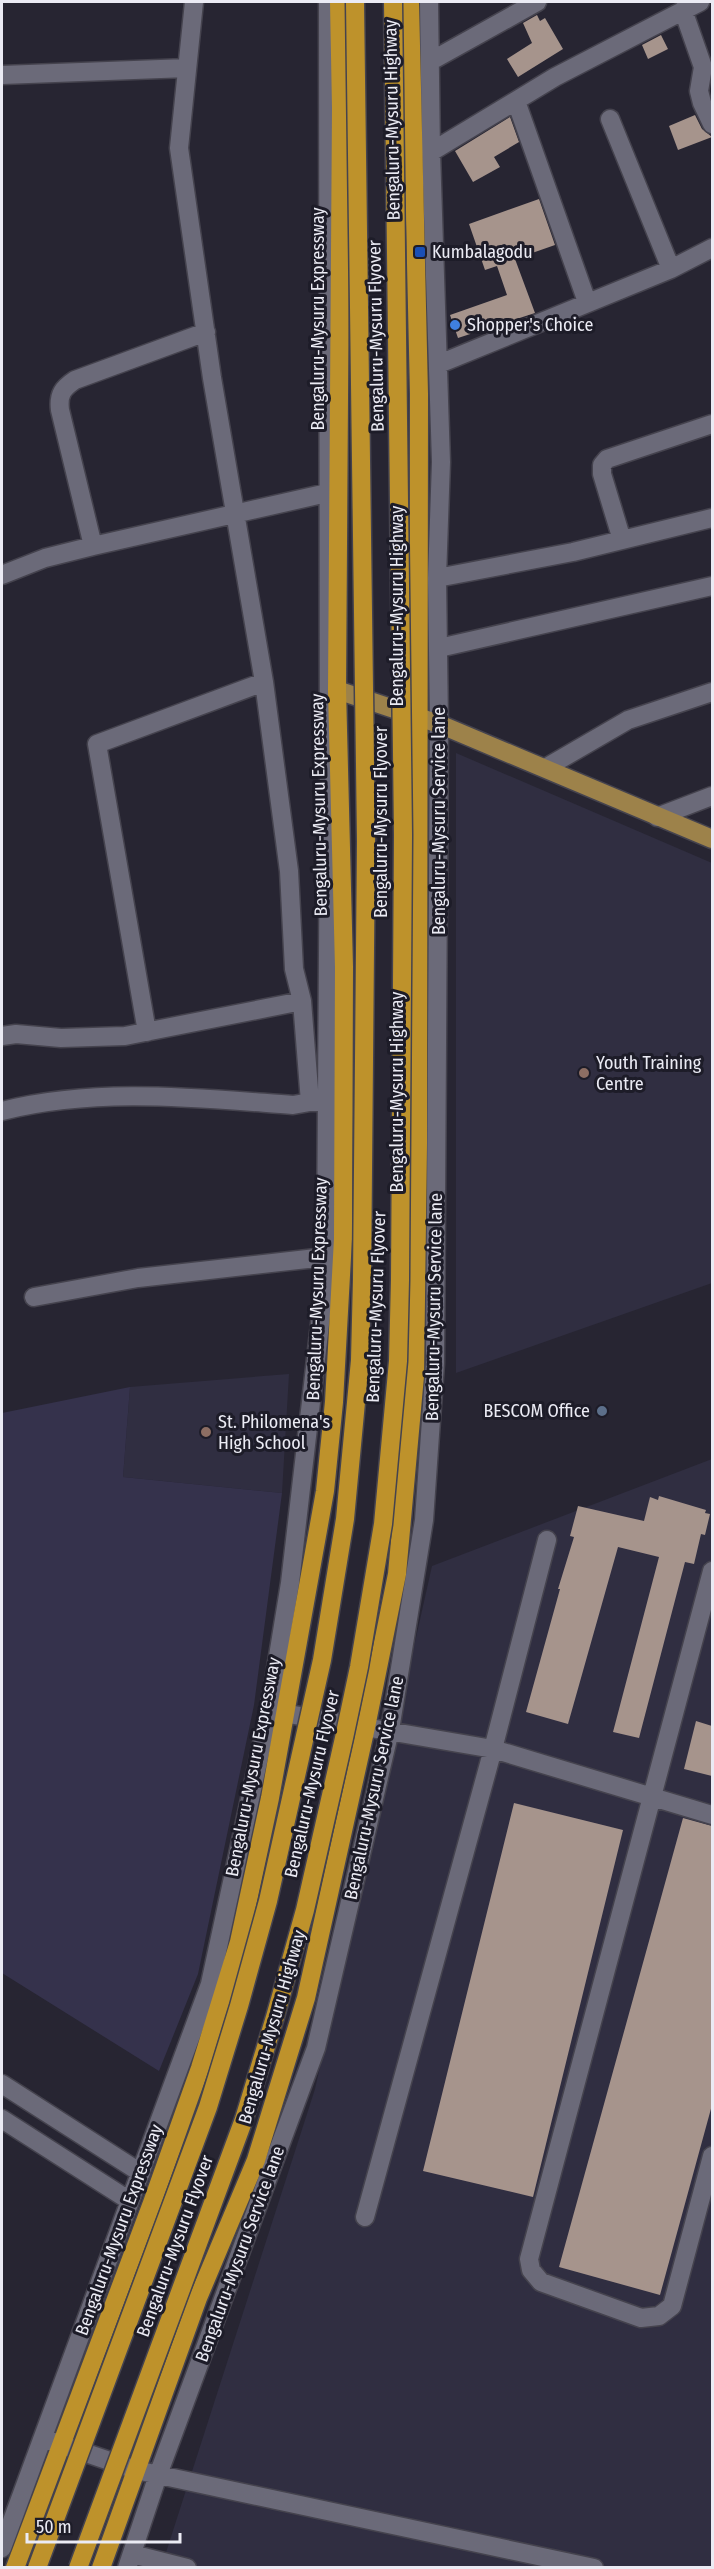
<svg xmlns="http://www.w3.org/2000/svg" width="714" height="2569" viewBox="0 0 714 2569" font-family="'Fira Sans Condensed',sans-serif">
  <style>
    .built { fill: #302e41 }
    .green { fill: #35324c }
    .building { fill: #a6948c }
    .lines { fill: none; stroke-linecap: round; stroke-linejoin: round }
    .minor-casing { stroke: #45434e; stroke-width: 21 }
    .major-casing { stroke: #45434e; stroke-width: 21 }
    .highway-casing { stroke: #45434e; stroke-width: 21 }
    .minor { stroke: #6b6a79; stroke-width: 18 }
    .major { stroke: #9d824a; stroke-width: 18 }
    .highway { stroke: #be922b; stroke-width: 18 }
    .highway-bridge-casing { stroke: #45434e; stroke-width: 21; stroke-linecap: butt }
    .highway-bridge { stroke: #be922b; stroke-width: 18 }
    .transit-dot { fill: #1a4fb4; stroke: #1d1c28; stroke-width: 2 }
    .shop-dot { fill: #3f7fe0; stroke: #1d1c28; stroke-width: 2 }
    .education-dot { fill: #8d6e63; stroke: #1d1c28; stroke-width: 2 }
    .service-dot { fill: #5c6f8a; stroke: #1d1c28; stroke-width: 2 }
    .labels { text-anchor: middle; stroke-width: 6; stroke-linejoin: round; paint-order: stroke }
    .street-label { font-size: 18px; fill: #ebebf4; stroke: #1d1c28 }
    .poi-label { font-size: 18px; fill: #ebebf4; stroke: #1d1c28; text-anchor: start }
  </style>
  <rect width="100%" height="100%" fill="#272532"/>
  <path class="built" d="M456,753L712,863V1283L456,1373Z
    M289,1374L282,1493L123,1477L130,1387Z
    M712,1459V2567L161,2568L315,2089L432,1566Z"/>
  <path class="green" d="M130,1387L123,1477L282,1493L254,1705L198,1974L159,2071L2,1973V1413Z"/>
  <path class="building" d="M537,15L540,21L545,18L563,49L518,77L507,59L532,43L523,23Z
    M661,35L668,49L648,59L642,45Z
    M695,115L702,129L712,137L678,150L669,126Z
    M510,117L519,142L494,157L500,167L473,182L455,151Z
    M539,199L555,245L515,259L535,313L458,338L450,315L507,295L497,266L485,270L469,224Z
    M659,1496L706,1510L705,1513L710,1514L705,1535L701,1534L694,1564L685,1562L639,1738L613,1732L659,1557L618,1547L568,1724L526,1712L560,1589H558L574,1537L570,1536L578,1506L644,1521L650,1497L658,1500Z
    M696,1721L712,1726V1776L684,1769Z
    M514,1803L623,1830L533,2197L423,2171Z
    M683,1818L712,1826V2105L660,2295L559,2267Z"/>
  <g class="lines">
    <defs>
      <path id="minor" d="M194,2L179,148L212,378L264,682L289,871L294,969L302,1001L310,1102H326
        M683,10L703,67L699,91L702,103L712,124
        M431,61L537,2
        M2,75L187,68
        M516,101L587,302
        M610,119L671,269
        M431,152L555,77L700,2
        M439,364L671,269L712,248
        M622,540L602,474V465L607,459L712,424
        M93,546L60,410C58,394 63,388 75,380L206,332
        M2,575L45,558L93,546L327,493
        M437,578L573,552L712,518
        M439,648L712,586
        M547,767L628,720L712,692
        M657,817L712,796
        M147,1032L97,744L264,682
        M2,1036L16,1034L61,1038L125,1036L302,1001
        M2,1111C97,1087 196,1098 293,1105L310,1102
        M34,1297L138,1278L325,1257
        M712,1571L529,2259L531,2270L541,2282L641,2318L659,2316L672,2306L712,2156
        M271,1711L493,1749L712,1815
        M2,2084L141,2173
        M2,2119L130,2201
        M365,2217L493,1749L547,1540
        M48,2440L136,2470L594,2568
        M2,2548L210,1984L269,1711L290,1583L322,1307L326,1243L329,809L328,2
        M132,2554L187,2568
        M127,2568L158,2475L316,2048L390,1730L424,1520L435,1363L439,724L437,578L441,462L431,152L429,2"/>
      <path id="major" d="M337,690L439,724L712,839"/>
      <path id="highway" d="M15,2568L152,2203L200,2068L239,1942L270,1798L325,1491L334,1402L343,1239L344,967L337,690L341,108L339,2
        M101,2568L198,2298L256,2160L306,1998L366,1727L397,1574L415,1376L418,1144L419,394L410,2"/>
    </defs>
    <use href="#minor" class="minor-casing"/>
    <use href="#major" class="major-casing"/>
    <use href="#highway" class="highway-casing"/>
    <use href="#minor" class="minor"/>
    <use href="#major" class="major"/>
    <use href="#highway" class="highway"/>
    <defs>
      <path id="highway-bridge" d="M37,2568L208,2107L239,2006L268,1901L322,1660L345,1519L360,1360L362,1279L366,841L355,2
        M78,2568L244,2119L275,2017L305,1910L344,1738L359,1667L383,1524L398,1361L400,1280L403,835L393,2"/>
    </defs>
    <use href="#highway-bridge" class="highway-bridge-casing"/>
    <use href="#highway-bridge" class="highway-bridge"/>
  </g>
  <rect class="transit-dot" x="414" y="246" width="12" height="12" rx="3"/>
  <circle class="shop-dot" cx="455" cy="325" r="6"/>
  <g class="education-dot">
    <circle cx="584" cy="1073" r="6"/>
    <circle cx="206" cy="1432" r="6"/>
  </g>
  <circle class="service-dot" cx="602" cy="1411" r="6"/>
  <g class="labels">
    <g class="street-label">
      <text transform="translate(392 120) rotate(-91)" y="6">Bengaluru-Mysuru Highway</text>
      <text transform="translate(318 319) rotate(-90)" y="6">Bengaluru-Mysuru Expressway</text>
      <text transform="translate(376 336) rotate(-91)" y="6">Bengaluru-Mysuru Flyover</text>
      <text transform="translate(397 606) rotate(-90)" y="6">Bengaluru-Mysuru Highway</text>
      <text transform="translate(319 805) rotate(-91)" y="6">Bengaluru-Mysuru Expressway</text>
      <text transform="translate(439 821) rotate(-90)" y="6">Bengaluru-Mysuru Service lane</text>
      <text transform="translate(381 822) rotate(-90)" y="6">Bengaluru-Mysuru Flyover</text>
      <text transform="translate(397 1092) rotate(-90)" y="6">Bengaluru-Mysuru Highway</text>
      <text transform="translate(317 1289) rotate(-88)" y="6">Bengaluru-Mysuru Expressway</text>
      <text transform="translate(376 1307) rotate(-88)" y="6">Bengaluru-Mysuru Flyover</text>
      <text transform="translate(434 1307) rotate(-89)" y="6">Bengaluru-Mysuru Service lane</text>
      <text transform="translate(253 1767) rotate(-79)" y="6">Bengaluru-Mysuru Expressway</text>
      <text transform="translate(312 1784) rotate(-77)" y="6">Bengaluru-Mysuru Flyover</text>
      <text transform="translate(374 1788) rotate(-78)" y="6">Bengaluru-Mysuru Service lane</text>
      <text transform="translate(272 2027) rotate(-74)" y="6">Bengaluru-Mysuru Highway</text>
      <text transform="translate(119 2230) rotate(-70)" y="6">Bengaluru-Mysuru Expressway</text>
      <text transform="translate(175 2246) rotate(-70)" y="6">Bengaluru-Mysuru Flyover</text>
      <text transform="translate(240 2254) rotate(-70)" y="6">Bengaluru-Mysuru Service lane</text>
    </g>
    <g class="poi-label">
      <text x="432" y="258">Kumbalagodu</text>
      <text x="467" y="331">Shopper's Choice</text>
      <text x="596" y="1069">Youth Training<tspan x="596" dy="21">Centre</tspan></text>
      <text x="590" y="1417" text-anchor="end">BESCOM Office</text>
      <text x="218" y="1428">St. Philomena's<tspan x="218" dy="21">High School</tspan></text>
    </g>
  </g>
  <rect width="714" height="2569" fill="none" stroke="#ebebf4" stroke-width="6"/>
  <path d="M27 2533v9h153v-9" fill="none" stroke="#ebebf4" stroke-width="3"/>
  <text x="36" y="2533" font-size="18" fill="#ebebf4" stroke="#1d1c28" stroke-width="4.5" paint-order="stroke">50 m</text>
</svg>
